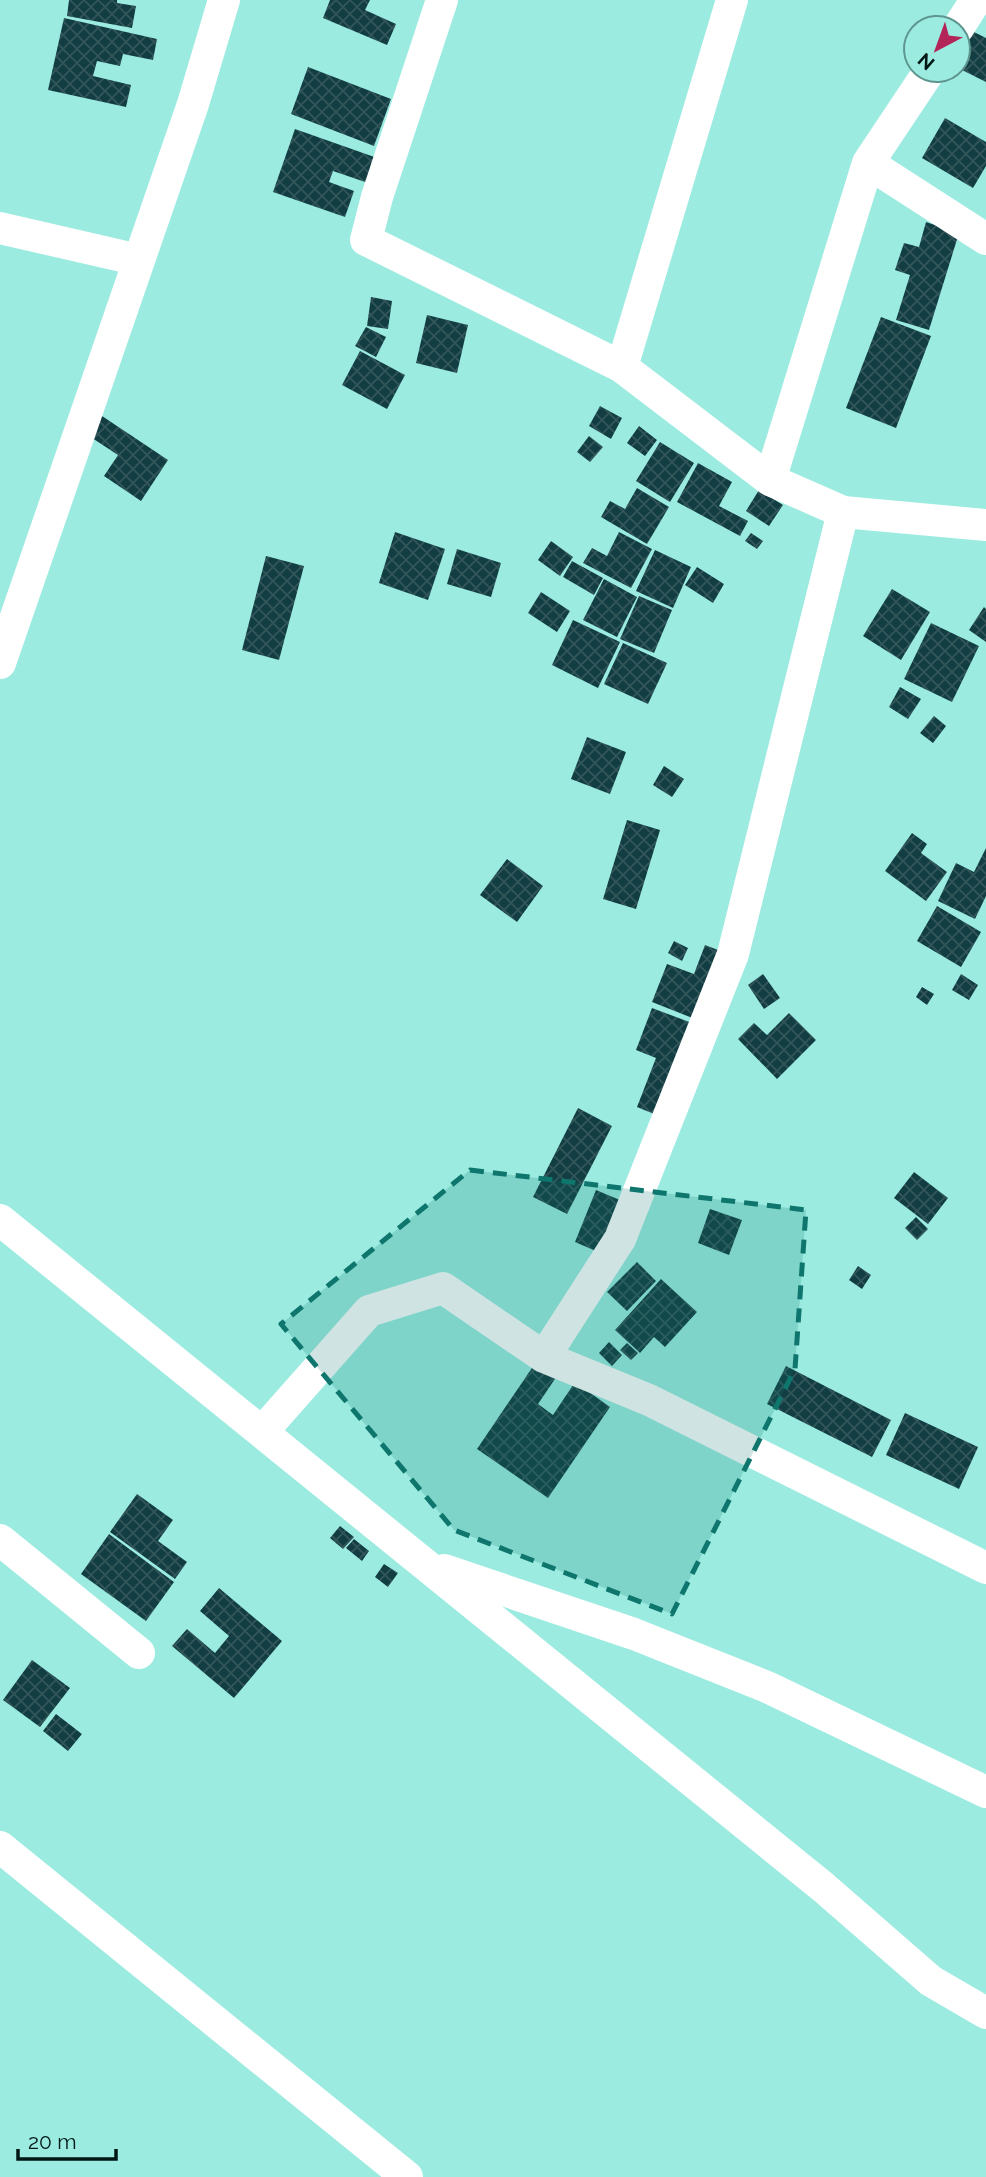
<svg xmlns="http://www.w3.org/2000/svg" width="986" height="2177" viewBox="0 0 986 2177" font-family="Raleway,sans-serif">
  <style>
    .building { fill: url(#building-cross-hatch) }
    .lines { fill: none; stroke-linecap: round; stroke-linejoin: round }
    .minor { stroke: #fff; stroke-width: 32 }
    .marked { fill: #0f766e; fill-opacity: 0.2; stroke: #0f766e; stroke-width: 5; stroke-dasharray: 14 9; stroke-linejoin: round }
  </style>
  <defs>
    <pattern id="building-cross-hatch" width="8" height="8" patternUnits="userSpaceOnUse" patternTransform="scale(1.75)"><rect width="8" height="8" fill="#123d42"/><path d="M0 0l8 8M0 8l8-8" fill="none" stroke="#32565a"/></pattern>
  </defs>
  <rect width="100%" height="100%" fill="#9cebe1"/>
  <path class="building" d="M69,0H117V3L136,6L132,28L67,16Z
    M330,0H370L365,10L396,24L387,45L323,18Z
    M64,18L157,39L153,60L123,54L120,66L97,61L93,76L131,85L126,107L48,90Z
    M972,31L986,38V82L958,68V60Z
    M308,67L391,99L374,146L291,114Z
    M945,118L986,142V166L973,188L922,158Z
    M295,129L380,159L371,184L333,171L329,182L354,191L345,217L273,192Z
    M926,222L959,233L929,330L896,320L910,275L895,270L904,243L919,247Z
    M371,297L392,301L388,329L367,326Z
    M427,315L468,325L457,373L416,363Z
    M881,317L931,336L896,428L846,408Z
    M366,327L386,337L376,357L355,346Z
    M360,351L405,375L387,409L342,385Z
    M600,406L622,418L611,439L589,426Z
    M99,414L168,460L141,501L104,476L118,455L86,434Z
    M639,426L657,440L645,456L627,443Z
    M589,436L603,447L590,462L577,452Z
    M660,442L694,463L670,502L636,481Z
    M698,463L732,482L719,506L748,521L740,536L677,502Z
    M637,488L669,507L647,544L601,517L610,501L625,509Z
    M759,490L783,505L769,526L746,511Z
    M395,532L445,549L428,600L379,583Z
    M619,532L652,549L631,588L583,563L592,548L607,556Z
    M751,533L763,541L757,549L745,541Z
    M551,541L573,557L560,576L538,560Z
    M457,549L501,563L491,597L447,584Z
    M655,550L691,567L673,608L636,591Z
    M266,556L304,566L279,660L242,650Z
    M572,561L603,578L594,595L563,577Z
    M697,567L724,584L713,603L685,585Z
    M604,579L637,597L617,637L583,620Z
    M892,589L930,612L901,660L863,636Z
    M541,592L570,611L557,632L528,613Z
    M639,596L672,610L654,653L620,639Z
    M984,607L986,609V642L969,630Z
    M573,620L620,642L598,688L552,665Z
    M931,623L979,646L952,702L904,679Z
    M623,643L667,663L648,704L604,684Z
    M900,687L921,699L908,719L889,707Z
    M934,716L946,726L933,743L920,733Z
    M587,737L626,752L610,794L571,779Z
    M664,766L684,779L672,797L653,785Z
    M627,820L660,830L636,909L603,899Z
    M912,833L927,844L921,853L947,872L926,901L885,871Z
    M986,848V896L975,919L938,901L956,863L974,872Z
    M507,859L543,886L517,922L480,895Z
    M937,906L981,932L961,967L917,941Z
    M674,941L688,948L682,961L668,953Z
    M705,945L726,953L700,1021L652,1002L667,964L694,974Z
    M763,974L780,998L764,1009L748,985Z
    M961,974L978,985L969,1000L952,990Z
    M922,987L934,994L927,1005L916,997Z
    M652,1008L700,1026L664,1118L637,1107L656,1058L636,1050Z
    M789,1013L816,1040L777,1079L738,1039L754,1023L767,1035Z
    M578,1108L612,1126L567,1214L533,1197Z
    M914,1172L948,1198L928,1224L894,1198Z
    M596,1190L627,1203L605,1255L575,1242Z
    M710,1209L742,1220L729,1255L698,1243Z
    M916,1217L928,1229L917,1240L905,1228Z
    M637,1262L656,1281L627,1311L607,1292Z
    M858,1266L871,1275L862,1289L849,1280Z
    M661,1279L697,1312L665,1347L654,1337L640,1353L615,1330Z
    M609,1342L622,1355L612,1366L599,1353Z
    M627,1343L638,1353L631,1360L620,1350Z
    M538,1359L559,1373L538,1404L553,1415L575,1382L610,1407L548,1498L477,1449Z
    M786,1366L891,1420L872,1457L767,1404Z
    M905,1413L978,1447L959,1489L886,1455Z
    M137,1494L173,1520L158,1541L187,1562L175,1579L110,1532Z
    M340,1526L354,1537L343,1549L330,1538Z
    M109,1534L174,1582L146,1621L81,1574Z
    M354,1539L369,1551L362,1561L346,1548Z
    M384,1564L398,1573L388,1587L375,1577Z
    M219,1588L282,1641L234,1698L172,1646L187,1629L215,1653L229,1636L200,1611Z
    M32,1660L70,1688L40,1727L3,1700Z
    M56,1714L82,1734L68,1751L43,1731Z"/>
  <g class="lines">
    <path class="minor" d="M442,0L377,197L366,240L622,367L770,480L843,512L986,525
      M958,28L976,0
      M868,163L986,239
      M0,228L139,260
      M622,367L732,0
      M770,480L868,163L930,70
      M0,663L193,104L224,0
      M0,1220L823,1887L931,1981L986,2013
      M544,1357L620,1239L733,954L843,512
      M262,1432L369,1311L443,1288L544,1357L649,1400L986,1568
      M0,1540L139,1653
      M444,1570L634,1634L767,1687L986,1792
      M0,1847L407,2177"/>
  </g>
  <path class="marked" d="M470,1170L806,1210L795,1369L672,1614L454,1530L281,1324Z"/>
  <g transform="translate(937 49) rotate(221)"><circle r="33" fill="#9cebe1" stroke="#5e968f" stroke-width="2"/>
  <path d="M0-5L12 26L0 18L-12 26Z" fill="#b32558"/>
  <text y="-10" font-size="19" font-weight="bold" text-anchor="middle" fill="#011715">N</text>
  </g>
  <path d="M18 2149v10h98v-10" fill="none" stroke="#011715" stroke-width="3.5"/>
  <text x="28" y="2149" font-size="21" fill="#011715" stroke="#9cebe1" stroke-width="5" paint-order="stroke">20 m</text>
</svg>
